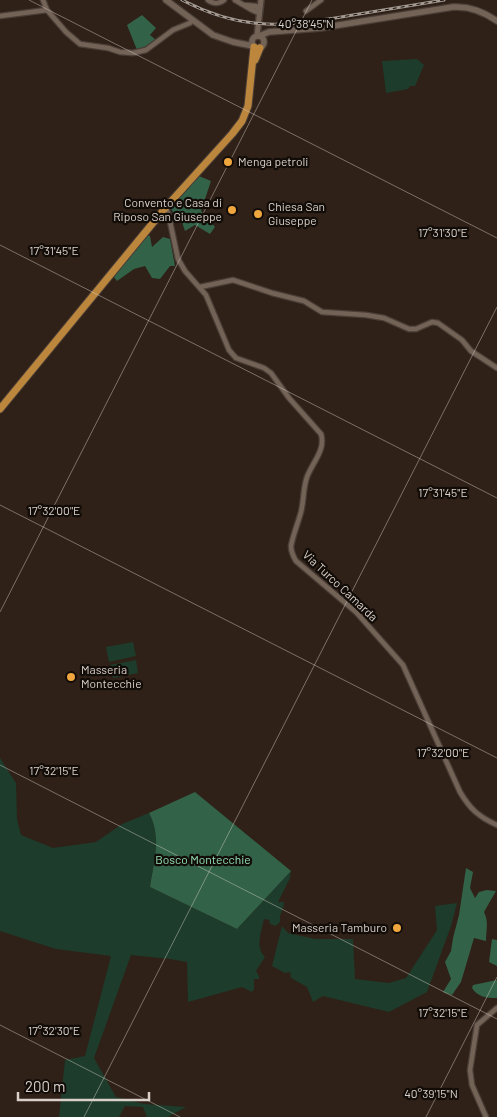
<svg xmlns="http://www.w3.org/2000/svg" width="497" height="1117" viewBox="0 0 497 1117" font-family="Barlow,sans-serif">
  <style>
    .green { fill: #1d3c2b }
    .forest { fill: #326248 }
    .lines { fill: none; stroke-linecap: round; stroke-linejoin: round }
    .minor-casing { stroke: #493d36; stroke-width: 7 }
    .tertiary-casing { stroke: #493d36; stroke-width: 8 }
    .secondary-casing { stroke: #493d36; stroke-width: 8 }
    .primary-casing { stroke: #493d36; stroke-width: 9 }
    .minor { stroke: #736357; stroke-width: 4.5 }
    .tertiary { stroke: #736357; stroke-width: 5 }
    .secondary { stroke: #736357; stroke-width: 5.5 }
    .primary { stroke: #bc873d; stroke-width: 7 }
    .rail-casing { stroke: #a49a92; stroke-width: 3 }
    .rail { stroke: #120c08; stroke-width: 1; stroke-dasharray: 4; stroke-linecap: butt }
    .ticks { fill: none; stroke: #d9d0c9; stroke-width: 1; stroke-opacity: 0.45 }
    .poi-dot { fill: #f0a63e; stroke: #120c08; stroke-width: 2 }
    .labels { text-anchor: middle; stroke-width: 4.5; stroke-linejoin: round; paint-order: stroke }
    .poi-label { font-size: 12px; fill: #d9d0c9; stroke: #120c08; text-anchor: start }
    .street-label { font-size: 12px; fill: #d9d0c9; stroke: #120c08 }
    .park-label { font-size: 12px; fill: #93e0b4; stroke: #120c08 }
    .ticks-label { font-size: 12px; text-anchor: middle; fill: #d9d0c9; stroke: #120c08; stroke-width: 4.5; stroke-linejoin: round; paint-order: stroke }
  </style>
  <rect width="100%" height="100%" fill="#2f2117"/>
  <path class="green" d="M417,59L424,65L415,86H410L408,89L386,93L382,61Z
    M133,642L136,656L109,662L106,647Z
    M136,660L138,673L113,678L110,665Z
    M0,758L16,783L17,819L21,835L53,848L96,842L122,824L149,813C162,838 154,860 150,887L237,929L291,871L290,878L278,902H284C284,911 279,912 280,922L276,926L270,924L269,920L264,919C261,933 255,947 265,957L256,971L259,976V979H254V989L252,992L242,987L188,1002L187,962L170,959L131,955L94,1058L116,1097L144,1104L186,1107L168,1117H147L143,1107L125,1106L119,1117H59L65,1060L85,1056L111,956L56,949L0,931Z
    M457,903L451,926L427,992L389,1012L323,996L313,1002L307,987L291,978L290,972L285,973L272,966L282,926L288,933L315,939H353L355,979L389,983L406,978L437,930L435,906Z"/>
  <path class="forest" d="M142,15L156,28L150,35L156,40L148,47L137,50L127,25Z
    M199,176L211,181L201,211L215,227L210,234L195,225L185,231L182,222L177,219L171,209V206Z
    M147,235L150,236L152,247L163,237L170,239L175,266H170L160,279L152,278L145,266L134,269L117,281L113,276Z
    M195,792L291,871L237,929L150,887C154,860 162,838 149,813Z
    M466,868L473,872L470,888L475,898L479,892L487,890L496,891L484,912C489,922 486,930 486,941L474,938L461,982L452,995L443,992L451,979L445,962L451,951L453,938L459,915Z
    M492,939L497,940V966L489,962Z
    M497,980V998C487,998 477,997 472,988L473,985Z"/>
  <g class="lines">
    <defs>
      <path id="minor" d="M43,0L47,10
        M208,0C213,4 219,4 224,0
        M235,0L252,10L259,13
        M244,5L256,6L259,13
        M306,11L321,0
        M0,16L47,10L66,32L80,44L108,48L120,52L133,53L146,50L173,30L190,23L192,20
        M166,207L169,217L178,259L185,271L206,295L229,350L236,358L264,368L271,373L289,398L321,434C326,450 312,463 307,477C303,488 304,500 301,512C298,523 293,535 291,546C291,552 293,556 296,561L356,612L403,665L460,792C470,809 479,817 497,825
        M200,287L233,280L272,293L304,301L322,312L366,315L384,318L409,329H416L432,322L438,323L462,340L471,351L497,368
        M486,1117L472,1085L470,1070L477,1025L497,1008"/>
      <path id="tertiary" d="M257,36L261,0"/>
      <path id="secondary" d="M166,0L213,35L233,42L253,46
        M252 42a6 6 0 1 1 12 0a6 6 0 1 1-12 0Z
        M259,36L269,32L320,28L453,7C470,6 483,11 497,21"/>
      <path id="primary" d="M255,60L260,48
        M0,409L166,207L232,134L242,121L248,106L254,47"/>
    </defs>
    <use href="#minor" class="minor-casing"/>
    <use href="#tertiary" class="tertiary-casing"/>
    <use href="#secondary" class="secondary-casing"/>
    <use href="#primary" class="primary-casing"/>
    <use href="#minor" class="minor"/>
    <use href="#tertiary" class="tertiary"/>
    <use href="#secondary" class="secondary"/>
    <use href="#primary" class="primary"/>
    <defs>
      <path id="rail" d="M182,0C245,33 287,26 353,15C384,10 414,5 444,0"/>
    </defs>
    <use href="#rail" class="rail-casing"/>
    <use href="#rail" class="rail"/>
  </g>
  <path class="ticks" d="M29,0L497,238M0,245L497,498M0,505L497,758M0,612L312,0M0,765L497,1019M0,1025L180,1117M84,1117L497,307M426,1117L497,977"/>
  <g class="poi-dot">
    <circle cx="228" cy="162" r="5"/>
    <circle cx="232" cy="210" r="5"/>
    <circle cx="258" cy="214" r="5"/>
    <circle cx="71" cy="677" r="5"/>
    <circle cx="397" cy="928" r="5"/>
  </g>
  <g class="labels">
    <g class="poi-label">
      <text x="238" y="166">Menga petroli</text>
      <text x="222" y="207" text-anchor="end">Convento e Casa di<tspan x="222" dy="14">Riposo San Giuseppe</tspan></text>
      <text x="268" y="211">Chiesa San<tspan x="268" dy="14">Giuseppe</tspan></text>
      <text x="81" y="674">Masseria<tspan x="81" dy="14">Montecchie</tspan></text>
      <text x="387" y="932" text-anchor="end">Masseria Tamburo</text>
    </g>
    <g class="street-label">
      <text transform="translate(340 586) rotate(43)" y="4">Via Turco Camarda</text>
    </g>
    <g class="park-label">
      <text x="203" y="864">Bosco Montecchie</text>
    </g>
  </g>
  <g class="ticks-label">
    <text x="306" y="28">40°38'45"N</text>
    <text x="443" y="237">17°31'30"E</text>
    <text x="54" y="255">17°31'45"E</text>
    <text x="443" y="497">17°31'45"E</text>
    <text x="54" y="515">17°32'00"E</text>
    <text x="443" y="757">17°32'00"E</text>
    <text x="54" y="775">17°32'15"E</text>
    <text x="443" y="1017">17°32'15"E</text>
    <text x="54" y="1035">17°32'30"E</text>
    <text x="431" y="1098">40°39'15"N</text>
  </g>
  <path d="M18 1092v8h131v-8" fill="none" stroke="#d9d0c9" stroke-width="2.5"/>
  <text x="25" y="1092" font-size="15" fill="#d9d0c9" stroke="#120c08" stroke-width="4" paint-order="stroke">200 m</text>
</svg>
